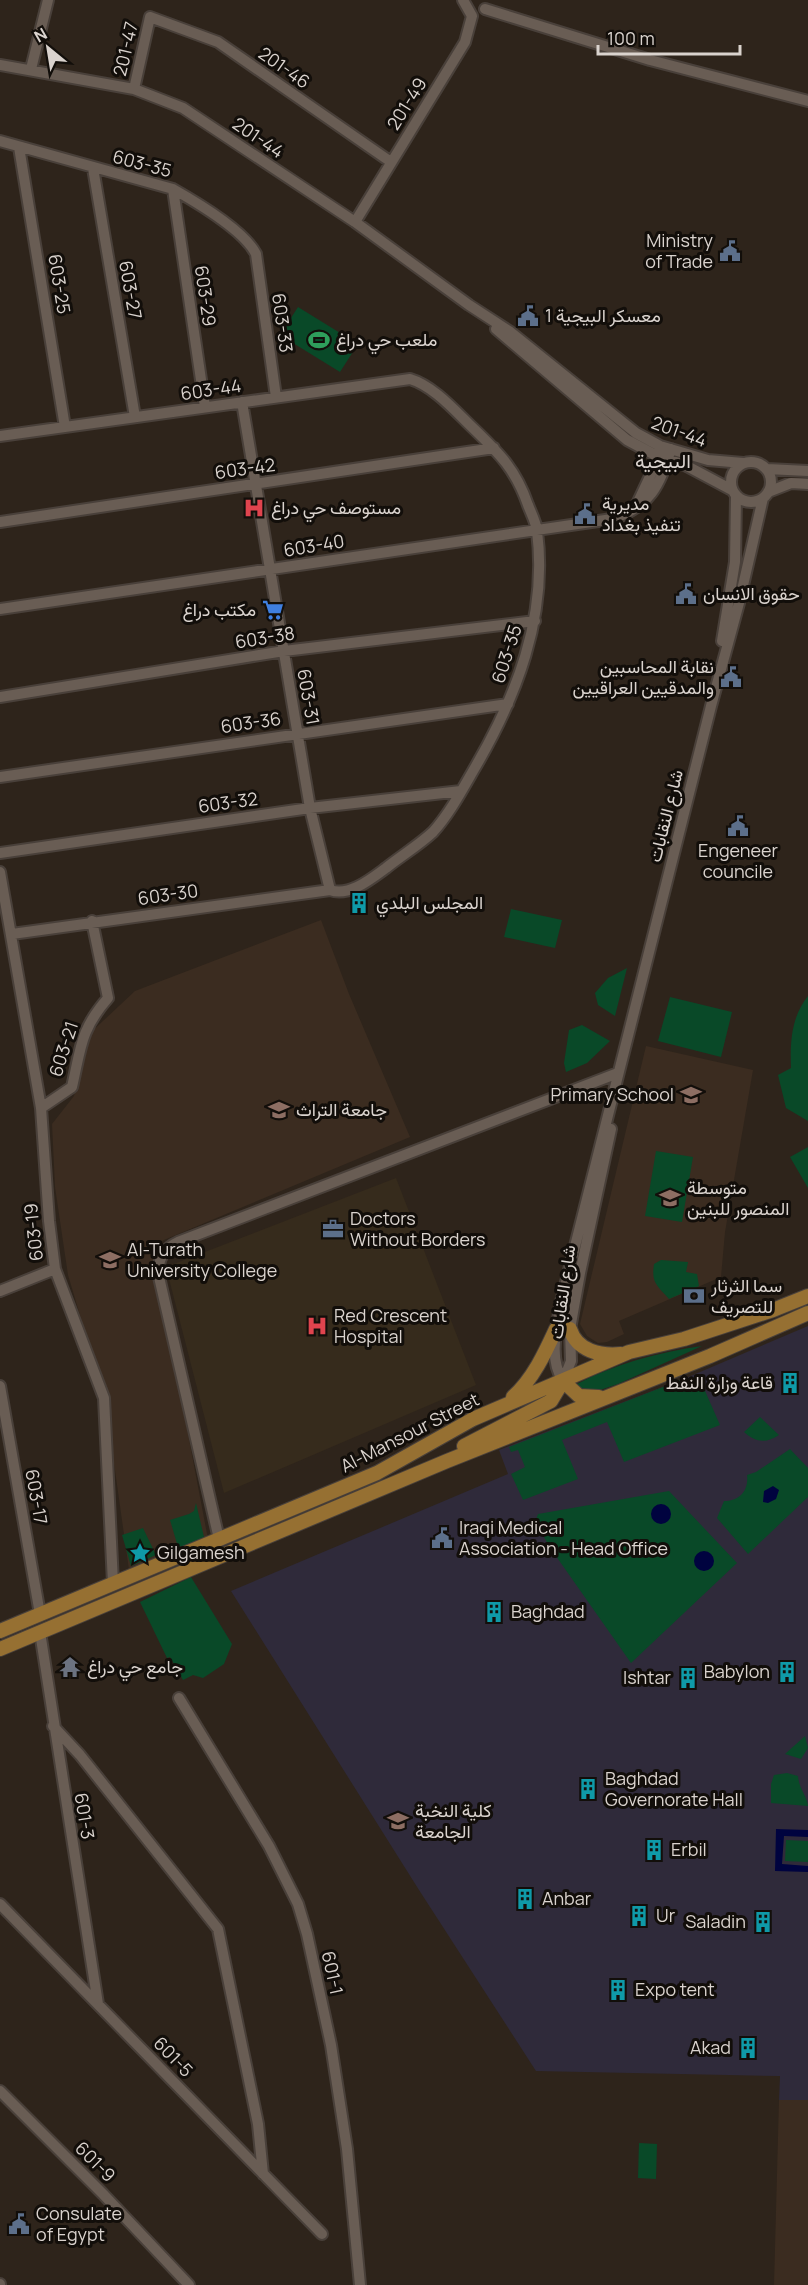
<svg xmlns="http://www.w3.org/2000/svg" width="808" height="2285" viewBox="0 0 808 2285" font-family="Manrope,Vazirmatn,sans-serif">
  <style>
    .commercial { fill: #2f2a3a }
    .built { fill: #3b2c20 }
    .medical { fill: #362b1c }
    .green { fill: #094928 }
    .water { fill: #00033f }
    .lines { fill: none; stroke-linecap: round; stroke-linejoin: round }
    .minor-casing { stroke: #49403a; stroke-width: 14 }
    .major-casing { stroke: #49403a; stroke-width: 16 }
    .minor { stroke: #695d54; stroke-width: 10 }
    .major { stroke: #967032; stroke-width: 14 }
    .labels { text-anchor: middle; stroke-width: 6; stroke-linejoin: round; paint-order: stroke }
    .street-label { font-size: 18px; fill: #dad3ce; stroke: #120e0a }
    .poi-label { font-size: 18px; fill: #dad3ce; stroke: #120e0a; text-anchor: start }
    .neighbourhood-label { font-size: 20px; fill: #dad3ce; stroke: #120e0a }
  </style>
  <rect width="100%" height="100%" fill="#2e241b"/>
  <path class="commercial" d="M808,1326V2100H779L780,2076L536,2071L419,1890L231,1591L508,1474L499,1450L686,1378Z"/>
  <path class="built" d="M321,920L349,994L410,1137L152,1245L208,1539L129,1570L105,1399L68,1275L55,1187L52,1124L74,1096L88,1035L135,991Z
    M646,1046L753,1070L725,1232L721,1277L619,1321L624,1334L607,1342L598,1343L587,1336L580,1324Z
    M779,2100H808V2285H774Z"/>
  <path class="medical" d="M396,1178L476,1385L224,1493L166,1267Z"/>
  <path class="green" d="M298,307L358,344L340,372L280,335Z
    M511,909L562,920L555,948L504,937Z
    M627,968L615,1016L598,1005L595,993L608,978Z
    M808,996V1121L786,1108L778,1075L791,1068C790,1043 791,1017 808,996Z
    M670,997L732,1012L721,1057L658,1041Z
    M582,1025L610,1041L587,1063L566,1072L564,1063L569,1030Z
    M808,1147V1188L790,1157Z
    M656,1151L693,1157L682,1222L645,1216Z
    M661,1260L688,1262L686,1272L697,1274L699,1286L669,1299C657,1285 651,1283 654,1264Z
    M702,1346L618,1384L597,1391L576,1387L577,1384C615,1364 659,1352 702,1346Z
    M686,1378L702,1384L720,1425L624,1462L607,1422L562,1440L578,1479L523,1500L511,1474L525,1467L518,1450L511,1452L509,1447Z
    M760,1417L779,1435C766,1444 755,1442 744,1432Z
    M790,1449L808,1468V1497L748,1554L717,1518L724,1501C739,1501 749,1491 747,1475L756,1472Z
    M669,1491L737,1563L631,1663L551,1549L535,1522L538,1514Z
    M196,1503L204,1537L182,1548L178,1547L170,1520L189,1514L194,1511Z
    M143,1528L156,1555L131,1566L122,1535Z
    M191,1577L232,1644L224,1664L203,1678L193,1675L183,1680L170,1657L167,1658L140,1602Z
    M805,1736L808,1748L801,1759L785,1754Z
    M787,1773L798,1776C799,1789 807,1796 808,1806L771,1803V1784L774,1775Z
    M786,1840L808,1841V1862L785,1861Z
    M639,2143L657,2144L656,2179L638,2178Z"/>
  <path class="water" d="M773,1486L779,1490L776,1499L768,1503L763,1502L764,1491Z
    M651 1514a10 10 0 1 1 20 0a10 10 0 1 1-20 0Z
    M694 1561a10 10 0 1 1 20 0a10 10 0 1 1-20 0Z
    M776,1829L808,1830V1837L784,1836L782,1864L808,1866V1872L775,1871Z"/>
  <g class="lines">
    <defs>
      <path id="minor" d="M485,9L650,60L808,101
        M0,65L134,89L183,108L355,222L469,305L509,331L636,433L660,446L708,460L743,463
        M31,69L48,0
        M134,89L150,17L218,42L391,162
        M0,141L173,189C196,202 244,230 256,254L276,397
        M19,147L65,427
        M93,168L135,417
        M173,189L205,407
        M355,222L465,42L472,16L463,0
        M496,329L627,440L657,456L685,465L732,490
        M242,402L310,808L330,890
        M0,436L410,379C434,386 456,412 474,429C500,454 516,470 528,505C531,513 536,522 537,531C548,617 516,698 473,771C461,792 449,814 433,832C419,845 401,856 386,868C371,879 349,897 330,890L12,934
        M731 482a20 20 0 1 1 40 0a20 20 0 1 1-40 0Z
        M767,469L808,471
        M768,492L791,483L808,484
        M637,504L652,472L659,449
        M0,522L494,448
        M0,609L612,519C651,506 659,486 671,449
        M722,641L735,562L736,496
        M0,697L284,651L535,621
        M0,777L508,704
        M0,853L310,808L461,791
        M0,872L41,1108L49,1221L55,1269L104,1398L113,1583
        M41,1108L72,1087C81,1048 80,1030 108,998L92,921
        M0,1291L55,1269
        M563,1381C548,1358 557,1328 561,1302L711,706L739,603L763,498
        M563,1381L571,1361L570,1329L580,1273L611,1129
        M0,1386L40,1614
        M219,1539L159,1277C157,1260 163,1249 178,1242L618,1073
        M40,1632L98,2004
        M179,1698L269,1846L298,1904L307,1934L331,2045L347,2149L360,2285
        M53,1726L80,1755L218,1929L258,2124L263,2174
        M0,1904L322,2234
        M0,2091L103,2194L189,2285
        M0,2284V2285"/>
      <path id="major" d="M570,1329C577,1351 600,1356 621,1354
        M563,1381L579,1396L599,1397
        M513,1397C533,1379 545,1353 556,1329
        M464,1446L551,1401L563,1381
        M0,1631L377,1473L473,1419L629,1352L684,1339L773,1310L808,1296
        M0,1649L447,1461L710,1356L808,1313"/>
    </defs>
    <use href="#minor" class="minor-casing"/>
    <use href="#major" class="major-casing"/>
    <use href="#minor" class="minor"/>
    <use href="#major" class="major"/>
  </g>
  <defs>
    <symbol id="civic-bare" viewBox="-9 -9 18 18"><path d="M-.6-6.5H3V-4.5H.6V-3L4-1V1h2V6H-6V1h2V-1L-.6-3ZM-1.2 2.5V6h2.4V2.5Z" fill="#5c6f8a" stroke="#120e0a" stroke-width="2.5" paint-order="stroke"/></symbol>
    <symbol id="stadium-bare" viewBox="-9 -9 18 18"><path d="M0-5a6.5 5 0 1 0 0 10a6.5 5 0 1 0 0-10ZM-3.5-1.8h7v3.6h-7Z" fill="#2e9e5b" stroke="#120e0a" stroke-width="2.5" paint-order="stroke"/></symbol>
    <symbol id="hospital-bare" viewBox="-9 -9 18 18"><path d="M-5-5h3v3.5h4V-5h3V5h-3V1.5h-4V5h-3Z" fill="#e0444e" stroke="#120e0a" stroke-width="2.5" paint-order="stroke"/></symbol>
    <symbol id="supermarket-bare" viewBox="-9 -9 18 18"><path d="M-6-5.5h2.5l.6 2H6L4.5 2H-2.5L-4.4-4H-6ZM-1.5 3.2a1.3 1.3 0 1 0 .1 0ZM3 3.2a1.3 1.3 0 1 0 .1 0Z" fill="#3f7fe0" stroke="#120e0a" stroke-width="2.5" paint-order="stroke"/></symbol>
    <symbol id="building-bare" viewBox="-9 -9 18 18"><path d="M-4-6H4V6H1V3H-1V6H-4ZM-2.5-4.3h1.7v1.8h-1.7ZM.8-4.3h1.7v1.8H.8ZM-2.5-1h1.7V.8h-1.7ZM.8-1h1.7V.8H.8Z" fill="#0f9aa8" stroke="#120e0a" stroke-width="2.5" paint-order="stroke"/></symbol>
    <symbol id="school-bare" viewBox="-9 -9 18 18"><path d="M0-5L7-2L0 1L-7-2ZM-4 1L0 2.5L4 1V4Q0 6-4 4Z" fill="#8d6e63" stroke="#120e0a" stroke-width="2.5" paint-order="stroke"/></symbol>
    <symbol id="university-bare" viewBox="-9 -9 18 18"><path d="M0-5L7-2L0 1L-7-2ZM-4 1L0 2.5L4 1V4Q0 6-4 4Z" fill="#8d6e63" stroke="#120e0a" stroke-width="2.5" paint-order="stroke"/></symbol>
    <symbol id="office-bare" viewBox="-9 -9 18 18"><path d="M-6-3h4V-5.5h4V-3h4V5H-6ZM-1-4.5V-3h2v-1.5ZM-6 0V1H6V0Z" fill="#5c6f8a" stroke="#120e0a" stroke-width="2.5" paint-order="stroke"/></symbol>
    <symbol id="bank-bare" viewBox="-9 -9 18 18"><path d="M-6-4H6V4H-6ZM0-2.3a2.3 2.3 0 1 0 0 4.6a2.3 2.3 0 1 0 0-4.6Z" fill="#5c6f8a" stroke="#120e0a" stroke-width="2.5" paint-order="stroke"/></symbol>
    <symbol id="sight-bare" viewBox="-9 -9 18 18"><path d="M0-6L1.8-2.2L6-1.7L2.9 1.2L3.7 5.4L0 3.3L-3.7 5.4L-2.9 1.2L-6-1.7L-1.8-2.2Z" fill="#0f9aa8" stroke="#120e0a" stroke-width="2.5" paint-order="stroke"/></symbol>
    <symbol id="temple-bare" viewBox="-9 -9 18 18"><path d="M0-6L5-2H3V0L6.5 2.5H4V6H1.5V3h-3V6H-4V2.5H-6.5L-3 0V-2H-5Z" fill="#6b7280" stroke="#120e0a" stroke-width="2.5" paint-order="stroke"/></symbol>
  </defs>
  <g fill-rule="evenodd">
    <use href="#civic-bare" x="715" y="236" width="30" height="30"/>
    <use href="#civic-bare" x="513" y="301" width="30" height="30"/>
    <use href="#stadium-bare" x="304" y="325" width="30" height="30"/>
    <use href="#hospital-bare" x="239" y="493" width="30" height="30"/>
    <use href="#civic-bare" x="570" y="499" width="30" height="30"/>
    <use href="#civic-bare" x="671" y="579" width="30" height="30"/>
    <use href="#supermarket-bare" x="258" y="595" width="30" height="30"/>
    <use href="#civic-bare" x="716" y="662" width="30" height="30"/>
    <use href="#civic-bare" x="723" y="811" width="30" height="30"/>
    <use href="#building-bare" x="344" y="888" width="30" height="30"/>
    <use href="#school-bare" x="676" y="1080" width="30" height="30"/>
    <use href="#university-bare" x="264" y="1095" width="30" height="30"/>
    <use href="#school-bare" x="655" y="1183" width="30" height="30"/>
    <use href="#office-bare" x="318" y="1214" width="30" height="30"/>
    <use href="#university-bare" x="95" y="1245" width="30" height="30"/>
    <use href="#bank-bare" x="679" y="1281" width="30" height="30"/>
    <use href="#hospital-bare" x="302" y="1311" width="30" height="30"/>
    <use href="#building-bare" x="775" y="1368" width="30" height="30"/>
    <use href="#civic-bare" x="427" y="1523" width="30" height="30"/>
    <use href="#sight-bare" x="125" y="1538" width="30" height="30"/>
    <use href="#building-bare" x="479" y="1597" width="30" height="30"/>
    <use href="#temple-bare" x="55" y="1652" width="30" height="30"/>
    <use href="#building-bare" x="772" y="1657" width="30" height="30"/>
    <use href="#building-bare" x="673" y="1663" width="30" height="30"/>
    <use href="#building-bare" x="573" y="1774" width="30" height="30"/>
    <use href="#university-bare" x="383" y="1806" width="30" height="30"/>
    <use href="#building-bare" x="639" y="1835" width="30" height="30"/>
    <use href="#building-bare" x="510" y="1884" width="30" height="30"/>
    <use href="#building-bare" x="624" y="1901" width="30" height="30"/>
    <use href="#building-bare" x="748" y="1907" width="30" height="30"/>
    <use href="#building-bare" x="603" y="1975" width="30" height="30"/>
    <use href="#building-bare" x="733" y="2033" width="30" height="30"/>
    <use href="#civic-bare" x="4" y="2209" width="30" height="30"/>
  </g>
  <g class="labels">
    <g class="street-label">
      <text transform="translate(126 49) rotate(-77)" y="6">201-47</text>
      <text transform="translate(284 68) rotate(35)" y="6">201-46</text>
      <text transform="translate(407 104) rotate(-58)" y="6">201-49</text>
      <text transform="translate(258 138) rotate(34)" y="6">201-44</text>
      <text transform="translate(142 164) rotate(15)" y="6">603-35</text>
      <text transform="translate(59 284) rotate(81)" y="6">603-25</text>
      <text transform="translate(130 290) rotate(80)" y="6">603-27</text>
      <text transform="translate(205 296) rotate(82)" y="6">603-29</text>
      <text transform="translate(282 323) rotate(82)" y="6">603-33</text>
      <text transform="translate(211 390) rotate(-8)" y="6">603-44</text>
      <text transform="translate(679 432) rotate(20)" y="6">201-44</text>
      <text transform="translate(245 469) rotate(-8)" y="6">603-42</text>
      <text transform="translate(314 546) rotate(-9)" y="6">603-40</text>
      <text transform="translate(265 638) rotate(-9)" y="6">603-38</text>
      <text transform="translate(507 654) rotate(-72)" y="6">603-35</text>
      <text transform="translate(308 697) rotate(80)" y="6">603-31</text>
      <text transform="translate(251 723) rotate(-8)" y="6">603-36</text>
      <text transform="translate(228 803) rotate(-8)" y="6">603-32</text>
      <text transform="translate(666 816) rotate(-76)" y="6">شارع النقابات</text>
      <text transform="translate(168 895) rotate(-8)" y="6">603-30</text>
      <text transform="translate(64 1049) rotate(-72)" y="6">603-21</text>
      <text transform="translate(34 1232) rotate(-96)" y="6">603-19</text>
      <text transform="translate(563 1292) rotate(-82)" y="6">شارع النقابات</text>
      <text transform="translate(410 1433) rotate(-27)" y="6">Al-Mansour Street</text>
      <text transform="translate(36 1497) rotate(80)" y="6">603-17</text>
      <text transform="translate(84 1816) rotate(81)" y="6">601-3</text>
      <text transform="translate(332 1973) rotate(78)" y="6">601-1</text>
      <text transform="translate(173 2057) rotate(46)" y="6">601-5</text>
      <text transform="translate(95 2162) rotate(45)" y="6">601-9</text>
    </g>
    <g class="poi-label">
      <text x="713" y="247" text-anchor="end">Ministry<tspan x="713" dy="21">of Trade</tspan></text>
      <text x="545" y="322">معسكر البيجية 1</text>
      <text x="336" y="346">ملعب حي دراغ</text>
      <text x="602" y="510">مديرية<tspan x="602" dy="21">تنفيذ بغداد</tspan></text>
      <text x="271" y="514">مستوصف حي دراغ</text>
      <text x="703" y="600">حقوق الانسان</text>
      <text x="256" y="616" text-anchor="end">مكتب دراغ</text>
      <text x="714" y="673" text-anchor="end">نقابة المحاسبين<tspan x="714" dy="21">والمدقيين العراقيين</tspan></text>
      <text x="738" y="857" text-anchor="middle">Engeneer<tspan x="738" dy="21">councile</tspan></text>
      <text x="376" y="909">المجلس البلدي</text>
      <text x="674" y="1101" text-anchor="end">Primary School</text>
      <text x="296" y="1116">جامعة التراث</text>
      <text x="687" y="1194">متوسطة<tspan x="687" dy="21">المنصور للبنين</tspan></text>
      <text x="350" y="1225">Doctors<tspan x="350" dy="21">Without Borders</tspan></text>
      <text x="127" y="1256">Al-Turath<tspan x="127" dy="21">University College</tspan></text>
      <text x="711" y="1292">سما الثرثار<tspan x="711" dy="21">للتصريف</tspan></text>
      <text x="334" y="1322">Red Crescent<tspan x="334" dy="21">Hospital</tspan></text>
      <text x="773" y="1389" text-anchor="end">قاعة وزارة النفط</text>
      <text x="459" y="1534">Iraqi Medical<tspan x="459" dy="21">Association - Head Office</tspan></text>
      <text x="157" y="1559">Gilgamesh</text>
      <text x="511" y="1618">Baghdad</text>
      <text x="87" y="1673">جامع حي دراغ</text>
      <text x="770" y="1678" text-anchor="end">Babylon</text>
      <text x="671" y="1684" text-anchor="end">Ishtar</text>
      <text x="605" y="1785">Baghdad<tspan x="605" dy="21">Governorate Hall</tspan></text>
      <text x="415" y="1817">كلية النخبة<tspan x="415" dy="21">الجامعة</tspan></text>
      <text x="671" y="1856">Erbil</text>
      <text x="542" y="1905">Anbar</text>
      <text x="656" y="1922">Ur</text>
      <text x="746" y="1928" text-anchor="end">Saladin</text>
      <text x="635" y="1996">Expo tent</text>
      <text x="731" y="2054" text-anchor="end">Akad</text>
      <text x="36" y="2220">Consulate<tspan x="36" dy="21">of Egypt</tspan></text>
    </g>
    <g class="neighbourhood-label">
      <text x="663" y="468">البيجية</text>
    </g>
  </g>
  <g transform="translate(48 48) rotate(330)" stroke="#120e0a" stroke-width="4.5" paint-order="stroke">
  <path d="M0-4.5L10 22L0 15L-10 22Z" fill="#dad3ce"/>
  <text y="-9" font-size="16" font-weight="bold" text-anchor="middle" fill="#dad3ce">N</text>
  </g>
  <path d="M598 45v9h142v-9" fill="none" stroke="#dad3ce" stroke-width="3"/>
  <text x="607" y="45" font-size="18" fill="#dad3ce" stroke="#120e0a" stroke-width="4.5" paint-order="stroke">100 m</text>
</svg>
